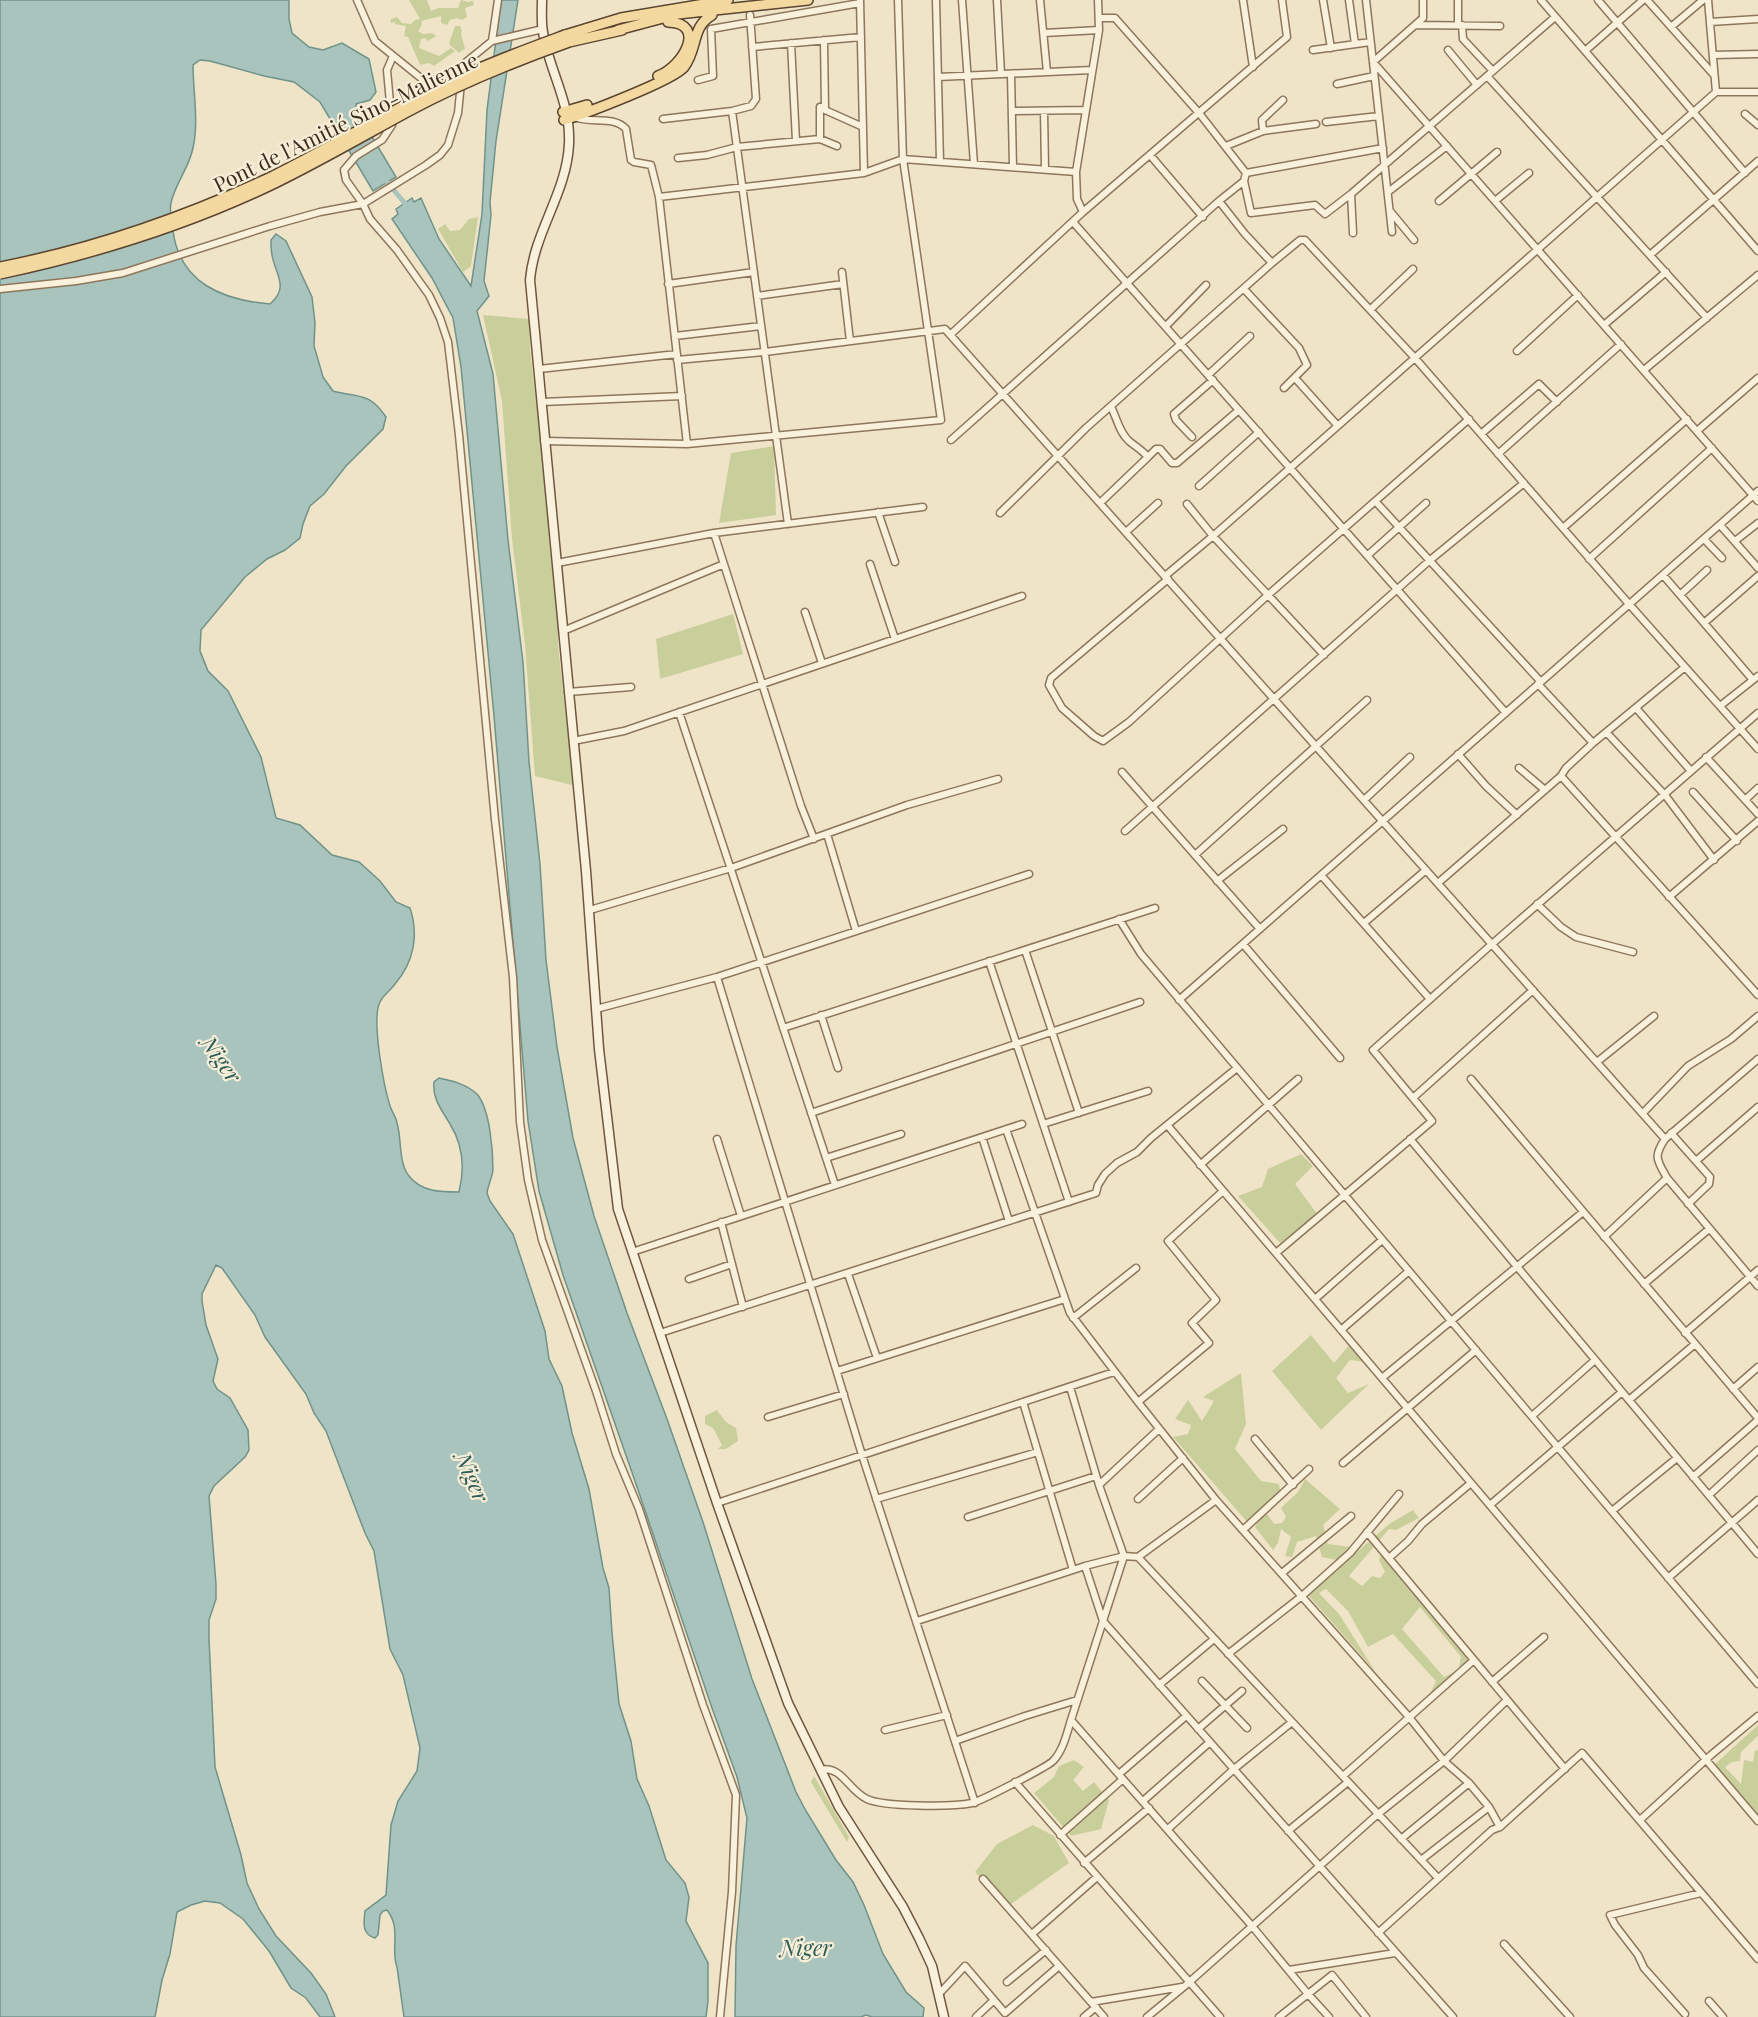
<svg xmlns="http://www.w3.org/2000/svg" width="1758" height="2017" viewBox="0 0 1758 2017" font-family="'Playfair Display',serif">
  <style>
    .green { fill: #c9cf9b }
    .water { fill: #a9c4bc; stroke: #6f938a; stroke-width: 1.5 }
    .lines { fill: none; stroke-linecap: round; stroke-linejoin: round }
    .canal { stroke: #a9c4bc; stroke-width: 5 }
    .street-casing { stroke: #8d765c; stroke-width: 9 }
    .secondary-casing { stroke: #6f573f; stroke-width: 11 }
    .primary-casing { stroke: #5b4430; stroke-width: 12 }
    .street { stroke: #faf1dc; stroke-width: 6 }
    .secondary { stroke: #faf1dc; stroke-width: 8 }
    .primary { stroke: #f3d9a0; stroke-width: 9 }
    .primary-bridge-casing { stroke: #5b4430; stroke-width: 12; stroke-linecap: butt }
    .primary-bridge { stroke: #f3d9a0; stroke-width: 9 }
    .labels { text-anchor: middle; stroke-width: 4.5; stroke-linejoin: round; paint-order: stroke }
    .street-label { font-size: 21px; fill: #3d2e20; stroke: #f7eed8 }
    .water-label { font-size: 22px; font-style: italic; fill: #2f5d5a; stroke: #f7eed8 }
  </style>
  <rect width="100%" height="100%" fill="#f0e4c8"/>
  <path class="green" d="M409,0H427L431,11L438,8H458L461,0L468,2L473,1L474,5L465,8L467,17L462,20L457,18L450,20L447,25L441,23V16L421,21L422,25L418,31L423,34L432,33L436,36L428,41L425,38L421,39L419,48L439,56L451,48L455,51L434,66L429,63L420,65L408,37L404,36L406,26L395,24V22L391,23V19L397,17L402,23L411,24L415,20L420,19Z
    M455,26H460L462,31L461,34L465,49L459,53L449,44Z
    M478,217L471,266L463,272L438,229L445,224L450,231L460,230L469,219Z
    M483,315L529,319L530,350L546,483L549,543L558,613V646L573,775L572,785L535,776L525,645L512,539L502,401Z
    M774,446L776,515L719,523L731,453Z
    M733,614L743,654L660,679L656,639Z
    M1301,1154L1313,1166L1295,1184L1318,1215L1280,1243L1238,1196L1262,1187L1268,1169Z
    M1311,1335L1334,1363L1350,1344L1365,1362L1350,1360L1336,1378L1348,1393L1369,1384L1321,1430L1272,1371Z
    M1241,1373L1246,1424L1235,1449L1261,1481L1279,1484L1281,1494L1249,1524L1173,1437L1188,1434L1191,1425L1175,1419L1188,1400L1202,1421L1214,1401L1203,1397Z
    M717,1410L726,1422L736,1428L738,1441L726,1449H718L722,1445L713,1428L705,1424V1416Z
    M1305,1479L1340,1509L1323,1525L1328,1544L1351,1547L1337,1560L1322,1557L1316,1536L1297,1542L1292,1557L1285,1556L1291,1537L1281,1529L1278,1543L1273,1550L1255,1527L1265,1511L1274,1524L1282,1523L1286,1517L1281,1508L1298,1492Z
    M1413,1510L1419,1518L1396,1530L1389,1529L1349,1576L1362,1586L1372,1576L1380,1578L1385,1572L1379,1560L1383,1549L1469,1656L1466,1671L1459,1667L1461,1657L1420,1607L1402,1629L1444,1677L1456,1671L1460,1675L1437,1697L1429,1696L1436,1681L1393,1634L1368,1647L1348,1611L1326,1589L1319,1593L1339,1614L1375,1671L1308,1595L1389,1524Z
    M1758,1725V1736L1741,1752L1740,1761L1732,1762L1725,1767L1741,1784L1744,1760L1753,1762L1755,1751L1758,1750V1817L1714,1765Z
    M1074,1760L1084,1767L1073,1780L1083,1791L1094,1782L1109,1800L1101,1829L1071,1836L1034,1793L1054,1777L1059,1766Z
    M814,1776L849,1837L847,1842L811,1782Z
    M1033,1825L1054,1836L1069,1863L1007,1907L975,1872L997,1844Z"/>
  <path class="water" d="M0,0H289V19L292,33L309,47L323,50L342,43L369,59L376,92L370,100L356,104V110L396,177L373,191L320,102L294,82L264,76L210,61L200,60L193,65C193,92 199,121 193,148C189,168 175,184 171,203C169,212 172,222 173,231C180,283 222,300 270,304C290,287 275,274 272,255C271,250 271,245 271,240L276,234L286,241L312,297L315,323L314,346L323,377L333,391C360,398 369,392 386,417L383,429L346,466L324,494L310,506L303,524L300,538L285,550L267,559L245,577L201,630L200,651L208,671L228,691L261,757L276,818L300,825L332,855L359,862L380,881L396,902L410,908C419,935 414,962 395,984C391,990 383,995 380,1002C371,1019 384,1087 390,1106C392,1112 396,1117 397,1123C402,1139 398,1162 409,1176C421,1192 441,1192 459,1192C465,1168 463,1145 450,1124C442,1110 432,1099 434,1082L439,1078C453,1081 466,1084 477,1094C490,1109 493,1151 493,1170C492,1178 488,1185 487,1193L490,1201L513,1234L545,1331L549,1359L562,1386L572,1433L589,1489L603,1568L609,1588L612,1633L619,1704L631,1741L637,1779L649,1806L666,1860L685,1883L689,1897L686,1921L708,1963V2001L706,2017H404L397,1967C390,1949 402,1929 387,1910L383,1911L380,1915L378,1935L375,1938C361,1934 364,1922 365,1911L386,1895L391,1825L398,1801L417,1771L420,1748L403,1675L390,1649L374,1551L365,1533L326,1431L314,1413L306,1394L265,1337L255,1315L222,1268L216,1265L202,1294V1301L206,1325L218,1359L213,1381L217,1389L230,1398L248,1430L249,1450L245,1457L214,1486L209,1496L216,1584V1599L209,1620V1639L215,1767L241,1855L247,1883L259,1909L276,1936L311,1973L326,1994L335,2017H320L306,1998L291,1988L269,1951L243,1919L220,1903L205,1901L191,1905L177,1912L170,1954L162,1980L155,2017H0Z
    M501,0H518L496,141L490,202L491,215L484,281L489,296L477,311L493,374L508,540L523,662L529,762L540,864L546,960L557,1047L573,1138L594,1216L627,1313L667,1419L703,1522L752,1679L796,1792L806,1811L836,1860L853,1882L864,1905L883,1954L906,1992L924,2008L923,2017H872L866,2015L861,2017H735L736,1946L747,1818L737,1777L712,1708L635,1481L563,1275L539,1191L528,1121L494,716L461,367L453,318L432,278L392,219L398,214L396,209L412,198L414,202L421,198L439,239L471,286L482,214L487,110Z"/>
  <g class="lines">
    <path class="canal" d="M385,176L387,182L408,207"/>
    <defs>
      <path id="street" d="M357,0L375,41L422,79L432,81L455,71L492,41L543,29
        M860,0L864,173
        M936,0L940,161
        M962,0L974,164
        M997,0L1001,74
        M1040,0L1047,72
        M1243,0L1253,67
        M1323,0L1331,48
        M1349,0L1355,44
        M1366,0L1392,232
        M1423,0V18L1373,62L1758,501
        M1458,0V25
        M1541,0L1758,251
        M1598,0L1745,173
        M1647,0L1714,75
        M1708,0L1716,92
        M1099,18H1115L1199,113L1246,173
        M1710,22L1758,19
        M1416,25L1500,26
        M1462,25L1463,39L1493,71
        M1671,27L1703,0
        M1044,33L1099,30
        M824,40L825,110L863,127
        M492,41L498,0
        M791,43L796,141
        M752,47L861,37
        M1313,50L1370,42
        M1448,50L1477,85
        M1585,51L1643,0
        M1713,55L1758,54
        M393,56L387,70L392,125L382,140L356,156L344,170L346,180L363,204L370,219L397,250L429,295L440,318L448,342L459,435L495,820L513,977L520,1122L528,1180L542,1240L596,1391L616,1454L639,1509L703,1705L736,1795L732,1892L720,2017
        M1011,74L1013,167
        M1487,76L1707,318
        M938,77L1091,70
        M698,80L713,76L711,29L860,3
        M1337,84L1374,76
        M732,111L788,524
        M1013,111L1085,110
        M1044,111L1045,169
        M1745,114L1758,125
        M575,117C590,124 614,115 626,129L631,160L634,162L651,165L659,197L687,444
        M663,119L732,111L751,106L756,99L750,15
        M1326,122L1379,116
        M1263,131L1262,120L1283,100
        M820,139V107L825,106
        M1226,146L1263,131L1316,124
        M1150,155L1203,217
        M678,158L707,155L737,147L820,139L837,146
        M1246,173L1244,181L1251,213L1315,205L1325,214L1351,194L1555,17
        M1246,173L1383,148
        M1388,192L1447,146
        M1351,194L1353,233
        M659,197L864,173L903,159L1076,172
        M1219,201L1245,234L1272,263
        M1439,201L1497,152
        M1495,201L1529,173
        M1390,211L1414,240
        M1083,212L1077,199L1076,172L1099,30L1098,0
        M1073,222L1506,713
        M1650,255L1758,161
        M842,272L850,341
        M668,284L754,272
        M0,289L76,281L123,273L270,226L320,212L363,204L426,165L440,155L448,145L458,113L462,73L466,62
        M1244,289L1299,348L1307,365L1284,388
        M757,296L843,284
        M1371,309L1413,269
        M1604,325L1666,272
        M1166,326L1206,285
        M950,335L1083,212L1287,37L1282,0
        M675,336L761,326
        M1517,351L1578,295
        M677,360L765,352L945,329L1665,1139C1653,1157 1657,1160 1667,1178L1758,1286
        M539,369L677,354
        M1644,370L1758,275
        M1208,375L1250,336
        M1295,378L1337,425
        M542,402L682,396
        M1697,431L1758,378
        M1481,434L1539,384L1557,402
        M1192,437L1176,420L1174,414L1213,380
        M951,440L1219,201L1244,181
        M544,441L687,444L941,420L903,159L898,0
        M1498,454L1621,344
        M1148,457L1156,449H1160L1172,463H1177L1239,410
        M1199,486L1259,432
        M1376,502L1541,682
        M1100,503L1148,457C1142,450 1136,447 1129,441C1119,432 1117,418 1111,407
        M1187,504L1213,536L1324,655
        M878,512L895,562
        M1000,513L1086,428L1272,263L1300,240H1305L1414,357L1629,604L1758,749
        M1720,525L1758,568
        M1563,528L1687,419
        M1126,532L1158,503
        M714,533L801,806L814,839
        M1704,539L1722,558
        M1735,541L1758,523
        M1368,555L1426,503
        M1589,559L1712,448
        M557,563L714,533L923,507
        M870,564L895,639
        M1663,575L1753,680
        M1165,576L1213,536L1716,92H1758
        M1168,579L1051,678L1049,685L1062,708L1094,736L1103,741L1129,722L1268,595L1469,419
        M1680,595L1707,570
        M805,612L822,663
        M1704,623L1758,576
        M563,631L724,564
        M1538,684L1593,743
        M568,692L631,687
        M1720,706L1758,676
        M1636,708L1691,771
        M679,712L835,1185
        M1607,733L1665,795L1714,860
        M573,741L624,731L1022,596
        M1458,754L1486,786L1517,815
        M1706,757L1758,814
        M1519,768L1545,790
        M1122,772L1260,929
        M1561,776L1758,995
        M1693,792L1737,841
        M1364,800L1410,757
        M1745,800L1758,788
        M1125,831L1429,561L1524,483
        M827,834L856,931
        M1195,855L1367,700
        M1321,875L1430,999
        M1217,881L1283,829
        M1438,883L1561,776L1566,768L1593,743L1685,667
        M1669,897L1758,821
        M1537,904L1561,927L1576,937L1633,952
        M590,910L731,868L907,805L998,779
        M1119,919L1141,954L1758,1684
        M1364,923L1426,870
        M1243,944L1340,1058
        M1025,950L1079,1113
        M989,961L1069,1202
        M717,977L862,1455L975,1803
        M1179,1000L1758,491
        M596,1009L717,977L1029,874
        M821,1015L838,1068
        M783,1028L1155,908
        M1597,1062L1654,1016
        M1471,1079L1758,1418
        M1413,1098L1533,990
        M811,1113L1140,1002
        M1643,1113L1688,1066L1731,1039L1758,1016
        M1043,1124L1148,1091
        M1168,1126L1758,1821
        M1006,1129L1070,1313L1138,1402L1216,1500L1409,1717L1444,1761L1469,1783L1489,1807L1500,1827
        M1671,1133L1710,1177L1709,1184L1688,1204
        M982,1137L1009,1221
        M717,1139L741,1216
        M1410,1139L1758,1554
        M1665,1139L1758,1059
        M826,1158L901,1134
        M1696,1161L1758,1107
        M1200,1165L1298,1079
        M721,1222L743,1307
        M1604,1237L1667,1178
        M632,1252L1022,1124
        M1276,1253L1432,1121L1373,1050L1492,944L1758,713
        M848,1274L877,1358
        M689,1279L732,1264
        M1644,1284L1709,1229
        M1315,1299L1382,1240
        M1073,1318L1136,1268
        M1341,1330L1409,1271
        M660,1333L1096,1193L1098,1185L1105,1174L1117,1163L1137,1152L1151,1138L1237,1068
        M1685,1333L1758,1270
        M837,1371L1065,1299
        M1382,1378L1583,1212
        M1733,1389L1758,1367
        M1629,1400L1695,1344
        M1023,1402L1073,1570
        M1138,1402L1209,1343L1192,1323L1216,1300L1168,1241L1223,1191
        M1532,1416L1595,1360
        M768,1417L844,1394
        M1255,1439L1293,1485
        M1343,1463L1476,1350
        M1693,1477L1758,1420
        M1099,1485L1159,1429
        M1709,1495L1758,1450
        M876,1499L1038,1452
        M1138,1499L1183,1458
        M717,1503L1114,1372
        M1490,1505L1622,1392
        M1612,1511L1677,1458
        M968,1517L1096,1476
        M1244,1529L1309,1469
        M1367,1532L1565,1769
        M1138,1557L1216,1500
        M1389,1558L1408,1541L1422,1524L1471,1483
        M1085,1566L1103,1621L1453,2017
        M1282,1573L1351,1516
        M1668,1578L1758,1500
        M917,1621L1085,1566L1124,1556L1138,1557L1438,1878
        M1228,1654L1302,1596L1350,1553L1399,1494
        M1202,1681L1247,1728
        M1492,1682L1544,1637
        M1159,1685L1214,1639
        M1071,1720L1252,1926L1308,1994L1329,2017
        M1198,1729L1242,1691
        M885,1730L947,1715
        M955,1741L1025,1716L1077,1700
        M820,1770C842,1765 848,1790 867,1799C884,1807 952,1807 972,1803C981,1801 1047,1767 1053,1761C1063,1751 1067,1733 1071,1720L1124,1556L1099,1485L1070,1387
        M1119,1774L1186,1716
        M1343,1776L1474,1660
        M1015,1782L1220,2017
        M1143,1801L1210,1742
        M1640,1820L1711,1755L1758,1716
        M1168,1829L1234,1769L1292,1722
        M1288,1831L1348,1782
        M1060,1835L1123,1779
        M1401,1839L1469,1783
        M1421,1860L1489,1807
        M1084,1863L1149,1808
        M983,1879L1104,2017
        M1378,1933L1492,1830L1500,1827L1582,1753L1758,1959
        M1032,1934L1097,1877
        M1504,1944L1570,2017
        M1289,1970L1395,1953
        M1007,1982L1046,1950
        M939,1994L965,1966L1005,2013L1059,1966
        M1709,2001L1723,2017
        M1091,2002L1182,1987
        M1685,2014L1644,1968L1638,1955L1615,1925L1610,1915L1701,1893
        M976,2017L994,2000
        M1084,2017L1096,2007
        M1147,2017L1186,1985L1378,1814L1444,1761L1507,1700
        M1279,2017L1332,1975L1366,2017"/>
      <path id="secondary" d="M542,0C542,11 541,22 543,32C549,71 571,102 569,144C567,192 534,232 530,280L586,871L599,1049L618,1209L717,1503L788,1703L839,1807L903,1907L919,1938L932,1966L944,2017"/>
      <path id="primary" d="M618,30L678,14L808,0
        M565,35L621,18L728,0
        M569,42L622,30
        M658,76C683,67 708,23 668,22
        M563,112L587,105
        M564,120C584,114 674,80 684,67C698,49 691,27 712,15"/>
    </defs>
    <use href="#street" class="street-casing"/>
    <use href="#secondary" class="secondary-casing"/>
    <use href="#primary" class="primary-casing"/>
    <use href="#street" class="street"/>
    <use href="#secondary" class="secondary"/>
    <use href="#primary" class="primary"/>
    <defs>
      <path id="primary-bridge" d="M0,267C93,249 185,217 271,177C332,147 390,111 451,81C488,63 527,49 565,35
        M0,274C94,254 188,225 275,183C320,161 363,136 407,112C459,84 513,62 569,42"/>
    </defs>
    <use href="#primary-bridge" class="primary-bridge-casing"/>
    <use href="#primary-bridge" class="primary-bridge"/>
  </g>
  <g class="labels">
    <g class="street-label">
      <text transform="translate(346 123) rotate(-26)" y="7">Pont de l'Amitié Sino-Malienne</text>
    </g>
    <g class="water-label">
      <text transform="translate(221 1059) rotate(54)" y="8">Niger</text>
      <text transform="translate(472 1477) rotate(66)" y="8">Niger</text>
      <text x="806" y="1956">Niger</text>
    </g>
  </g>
</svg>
